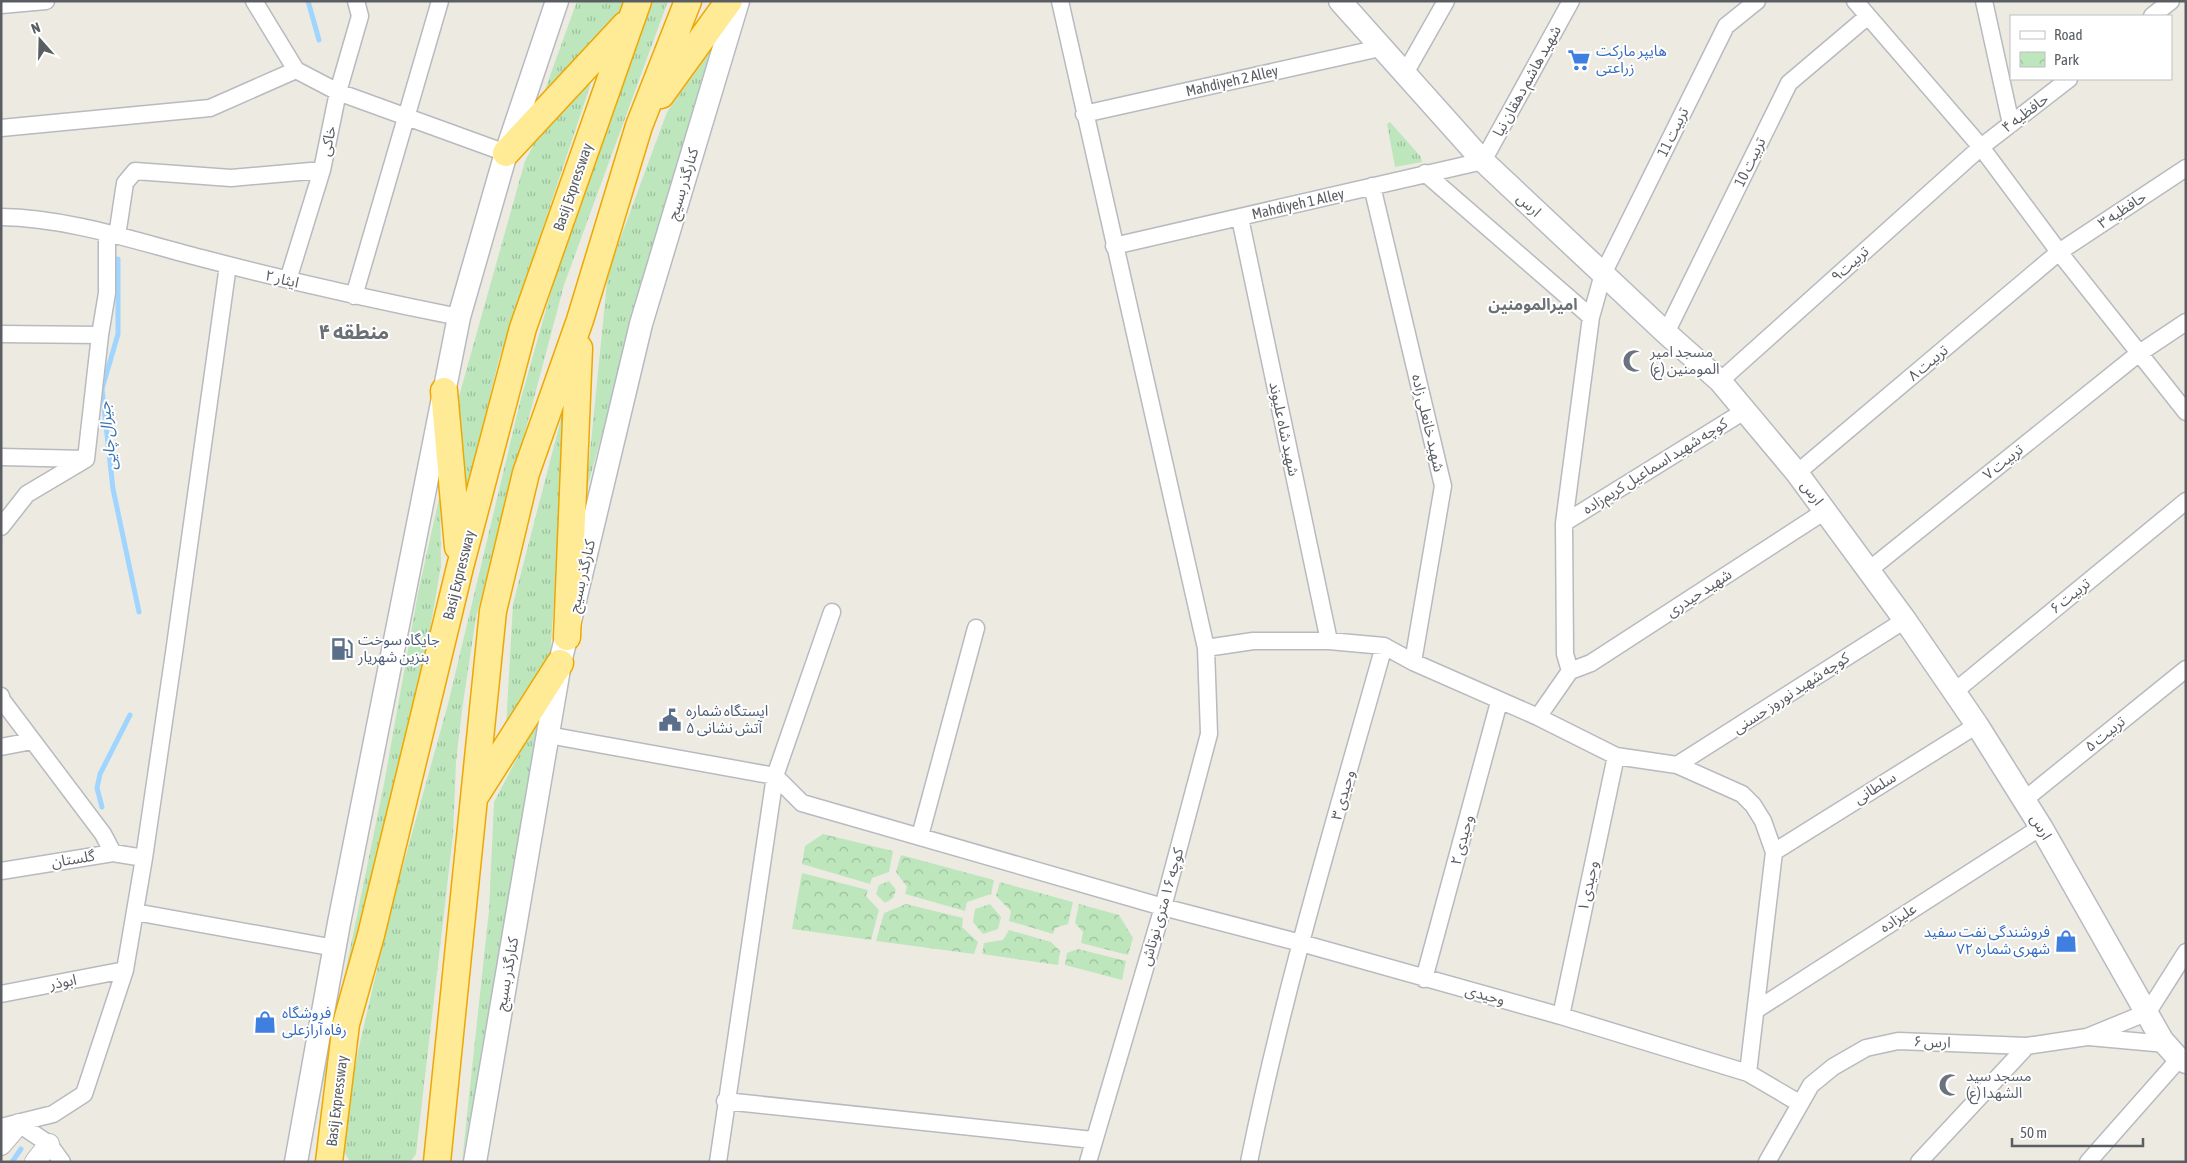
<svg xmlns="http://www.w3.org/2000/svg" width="2187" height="1163" viewBox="0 0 2187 1163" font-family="'Asap Condensed','Noto Sans Arabic',sans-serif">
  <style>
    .grass { fill: url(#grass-tufts) }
    .park { fill: url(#park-crowns) }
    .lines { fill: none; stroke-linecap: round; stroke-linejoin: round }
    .stream { stroke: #a0d5ff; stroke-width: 5 }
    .minor-casing { stroke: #b7babf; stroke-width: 19 }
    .tertiary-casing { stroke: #b7babf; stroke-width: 22 }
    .secondary-casing { stroke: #b7bbc1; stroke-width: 25 }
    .trunk-casing { stroke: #efa700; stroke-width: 29 }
    .minor { stroke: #fff; stroke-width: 16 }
    .tertiary { stroke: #fff; stroke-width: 20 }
    .secondary { stroke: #fff; stroke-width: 22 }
    .trunk { stroke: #ffea96; stroke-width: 26 }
    .labels { text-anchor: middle; stroke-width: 4; stroke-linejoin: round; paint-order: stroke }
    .shop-label { font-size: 15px; fill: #366cbe; stroke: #fff; text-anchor: start }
    .street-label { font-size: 15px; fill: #5a5e63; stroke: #fff }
    .worship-label { font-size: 15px; fill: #5b616d; stroke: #fff; text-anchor: start }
    .service-label { font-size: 15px; fill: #4e5e75; stroke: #fff; text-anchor: start }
    .neighbourhood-label { font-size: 16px; font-weight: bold; fill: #6b7075; stroke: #fff }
    .water-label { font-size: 16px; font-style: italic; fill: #3a74b4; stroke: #fff }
    .district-label { font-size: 20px; font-weight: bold; fill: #6b7075; stroke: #fff }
  </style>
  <defs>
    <pattern id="grass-tufts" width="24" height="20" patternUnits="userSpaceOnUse" patternTransform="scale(1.25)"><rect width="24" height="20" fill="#bde6bd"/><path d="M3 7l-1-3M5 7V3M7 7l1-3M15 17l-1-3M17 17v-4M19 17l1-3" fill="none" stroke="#9dbe9d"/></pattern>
    <pattern id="park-crowns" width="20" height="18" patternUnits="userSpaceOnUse" patternTransform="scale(1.25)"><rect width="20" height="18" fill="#bde6bd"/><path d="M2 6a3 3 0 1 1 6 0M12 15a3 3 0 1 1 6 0" fill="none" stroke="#9dbe9d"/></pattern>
  </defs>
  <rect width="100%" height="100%" fill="#edebe1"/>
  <path class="grass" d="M577,1H624L619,12L542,98Z
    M652,1H668L564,285L476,617L462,710L456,762L453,835L416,1154L410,1162H350L344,1151V1123L359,1047L391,909L448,704L520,402L554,281L615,99Z
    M715,45L662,216L586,492L608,272L667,112Z
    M591,83L499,359L466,495L454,414L525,161L544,125Z
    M1390,122L1421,157L1422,162L1395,167L1387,124Z
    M569,388L550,657L506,727L513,604Z
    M440,494L441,565L421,684L319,1100L384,784L418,593Z
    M545,705L462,1162L489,910L494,802Z"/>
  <path class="park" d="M823,834L893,851L889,872L872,878L870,884L802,864L805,846Z
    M901,855L994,880L991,894L967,902L965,911L905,894L907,887L896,872Z
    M802,873L868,890L866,896L879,910L871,940L792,929Z
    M889,881L896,890L893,898L885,903L876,894L879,885Z
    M1000,882L1073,902L1068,924L1055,928L1053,934L1009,921L1011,911L996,896Z
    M906,904L963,918L962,927L978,942L974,954L876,941L884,913Z
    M990,904L1001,917L998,929L983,934L973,922L975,909Z
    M1079,904L1119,915L1133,938L1128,955L1081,943L1083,932L1075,923Z
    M1009,930L1051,942L1060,951L1058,965L982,954L984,943L1003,940Z
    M1078,949L1126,961L1122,980L1065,965L1067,953Z"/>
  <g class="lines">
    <path class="stream" d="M308,1L319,40
      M118,259V334L102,389L113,489L139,612
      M102,807L97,788L100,774L130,715
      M12,1162L21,1149"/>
    <defs>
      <path id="minor" d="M254,1L296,70L338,92L506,153
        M1060,1L1206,648L1253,641H1329L1384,646L1413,662L1538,717L1616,756L1677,765L1742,794L1753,805L1763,821L1774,852L1748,1073
        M1855,1L1981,147L2059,252L2186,412
        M1984,1L2011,124
        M1,5L46,1
        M2152,16L2171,1
        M1404,75L1446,1
        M1084,114L1380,48
        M1,128L210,108L296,70
        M1425,173L1591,317
        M1372,186L1443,486L1413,662
        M1,217C70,218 138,242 205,259C289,281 374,300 459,317
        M1240,218L1329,641
        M117,236L125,183L135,171L231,178L322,170
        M1114,246L1483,161L1571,1
        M288,280L322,170L338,92L360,16L356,1
        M354,296L440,1
        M1666,333L1789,83L1868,16
        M1,334L100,335
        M1720,381L1981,147L2069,79
        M1,457L86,459
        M1797,473L2059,252L2186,168
        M1564,523L1746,410
        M1,527L27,494L86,459L100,335L107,293V233
        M1869,570L2138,354L2186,322
        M1570,671L1565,654L1564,523L1591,317L1603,274L1726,26L1757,1
        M1570,671L1591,663L1825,511
        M1954,692L2186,501
        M1,696L2,700L103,834L113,853
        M1538,717L1570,671
        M548,735L775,776L802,803L1163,907L1301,943L1561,1016L1748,1073L1799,1103
        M1,747L32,741
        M1677,765L1905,620
        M2024,800L2186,669
        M920,836L976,628
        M1774,852L1977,725
        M1,871L113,853L144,858
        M135,912L335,948
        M1424,979L1499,702
        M1,994L125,970
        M1756,1010L2041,827
        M1561,1016L1616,756
        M2089,1037L2166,1044
        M725,1101L1093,1140
        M19,1124L49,1144L62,1162
        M1,1127L53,1114L84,1094L125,970L144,858L175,646L228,265
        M718,1162L775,776L832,612
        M1088,1162L1163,907L1209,734L1206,648
        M1249,1162C1284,988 1336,817 1384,646
        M1767,1162L1811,1085L1833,1067L1866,1048L1898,1041L2027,1046L2087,1037L2148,1012L2186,952
        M1919,1162L2027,1046
        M2088,1162L2179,1059"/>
      <path id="tertiary" d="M1,1145L19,1124
        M35,1162L49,1144"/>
      <path id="secondary" d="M1340,1L1483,161L1666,333L1720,381L1797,473L1905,620L1977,725L2041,827L2162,1040L2179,1059L2186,1062
        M296,1162L339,923L459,317L506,153L557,1
        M475,1162L560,663L641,324L738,1"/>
      <path id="trunk" d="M661,95L729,1
        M506,153L625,25
        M444,391L458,547
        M567,637L579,348
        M476,795L560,663
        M329,1162L346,1024L371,935L460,567L523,328L638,1
        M437,1162L493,611L526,473L580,320L639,126L688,1"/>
    </defs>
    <use href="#minor" class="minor-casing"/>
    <use href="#tertiary" class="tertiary-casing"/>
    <use href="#secondary" class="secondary-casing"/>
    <use href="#trunk" class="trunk-casing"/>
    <use href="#minor" class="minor"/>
    <use href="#tertiary" class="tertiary"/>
    <use href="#secondary" class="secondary"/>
    <use href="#trunk" class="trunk"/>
  </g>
  <defs>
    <symbol id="supermarket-bare" viewBox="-9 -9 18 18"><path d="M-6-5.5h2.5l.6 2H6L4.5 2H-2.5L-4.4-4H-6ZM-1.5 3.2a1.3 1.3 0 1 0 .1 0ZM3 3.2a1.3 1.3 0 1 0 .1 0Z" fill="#3f7fe0" stroke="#fff" stroke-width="2.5" paint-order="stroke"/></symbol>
    <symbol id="mosque-bare" viewBox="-9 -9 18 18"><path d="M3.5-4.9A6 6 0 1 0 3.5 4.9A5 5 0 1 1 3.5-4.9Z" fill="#6b7280" stroke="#fff" stroke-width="2.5" paint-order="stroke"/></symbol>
    <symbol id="fuel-bare" viewBox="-9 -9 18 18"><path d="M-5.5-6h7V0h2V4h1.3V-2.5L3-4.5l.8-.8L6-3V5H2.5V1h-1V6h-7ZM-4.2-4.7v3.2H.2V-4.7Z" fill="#5c6f8a" stroke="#fff" stroke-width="2.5" paint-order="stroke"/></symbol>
    <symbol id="civic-bare" viewBox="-9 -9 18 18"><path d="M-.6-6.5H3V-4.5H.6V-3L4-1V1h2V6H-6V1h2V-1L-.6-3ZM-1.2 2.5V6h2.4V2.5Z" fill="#5c6f8a" stroke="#fff" stroke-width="2.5" paint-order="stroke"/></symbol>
    <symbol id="shop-bare" viewBox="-9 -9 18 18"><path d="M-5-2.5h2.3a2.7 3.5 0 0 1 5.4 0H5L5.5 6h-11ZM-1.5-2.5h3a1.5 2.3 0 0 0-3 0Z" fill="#3f7fe0" stroke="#fff" stroke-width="2.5" paint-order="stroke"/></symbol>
  </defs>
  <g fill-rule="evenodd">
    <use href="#supermarket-bare" x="1563" y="44" width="32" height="32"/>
    <use href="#mosque-bare" x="1618" y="345" width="32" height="32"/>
    <use href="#fuel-bare" x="326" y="633" width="32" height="32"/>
    <use href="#civic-bare" x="654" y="704" width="32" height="32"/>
    <use href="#shop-bare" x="2050" y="925" width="32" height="32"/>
    <use href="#shop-bare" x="249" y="1006" width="32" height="32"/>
    <use href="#mosque-bare" x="1934" y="1069" width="32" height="32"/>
  </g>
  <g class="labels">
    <g class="shop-label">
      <text x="1596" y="56">هایپر مارکت<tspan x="1596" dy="17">زراعتی</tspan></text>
      <text x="2050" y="937" text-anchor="end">فروشندگی نفت سفید<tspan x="2050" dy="17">شهری شماره ۷۲</tspan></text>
      <text x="282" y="1018">فروشگاه<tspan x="282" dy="17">رفاه آرازعلی</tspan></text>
    </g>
    <g class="street-label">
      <text transform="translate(1232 81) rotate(-13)" y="5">Mahdiyeh 2 Alley</text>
      <text transform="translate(1527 81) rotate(-61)" y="5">شهید هاشم دهقان نیا</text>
      <text transform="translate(2025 113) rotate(-37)" y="5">حافظیه ۴</text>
      <text transform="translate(1673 132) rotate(-64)" y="5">تربیت 11</text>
      <text transform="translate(328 141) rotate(-78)" y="5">خاکی</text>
      <text transform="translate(1750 162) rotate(-64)" y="5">تربیت 10</text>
      <text transform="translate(683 184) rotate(-73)" y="5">کنارگذر بسیج</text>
      <text transform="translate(573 187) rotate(-71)" y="5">Basij Expressway</text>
      <text transform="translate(1298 204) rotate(-13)" y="5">Mahdiyeh 1 Alley</text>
      <text transform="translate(1529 205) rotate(43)" y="5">ارس</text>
      <text transform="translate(2122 210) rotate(-33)" y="5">حافظیه ۳</text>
      <text transform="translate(1850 264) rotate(-42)" y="5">تربیت۹</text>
      <text transform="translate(282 279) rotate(14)" y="5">ایثار ۲</text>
      <text transform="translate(1928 363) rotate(-40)" y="5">تربیت ۸</text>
      <text transform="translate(1428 423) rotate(77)" y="5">شهید خانعلی زاده</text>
      <text transform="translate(1284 429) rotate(78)" y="5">شهید شاه علیوند</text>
      <text transform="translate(2003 462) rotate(-39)" y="5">تربیت ۷</text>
      <text transform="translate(1655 466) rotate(-32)" y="5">کوچه شهید اسماعیل کریم‌زاده</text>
      <text transform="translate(1812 493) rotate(53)" y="5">ارس</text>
      <text transform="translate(459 575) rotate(-76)" y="5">Basij Expressway</text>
      <text transform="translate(582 576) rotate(-77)" y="5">کنارگذر بسیج</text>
      <text transform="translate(1699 593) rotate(-33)" y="5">شهید حیدری</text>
      <text transform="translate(2070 596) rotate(-39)" y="5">تربیت ۶</text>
      <text transform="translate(1791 693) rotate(-33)" y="5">کوچه شهید نوروز حسنی</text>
      <text transform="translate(2105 734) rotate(-39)" y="5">تربیت ۵</text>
      <text transform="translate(1875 788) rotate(-32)" y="5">سلطانی</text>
      <text transform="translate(1343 795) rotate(-74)" y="5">وحیدی ۳</text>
      <text transform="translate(2041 827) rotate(59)" y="5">ارس</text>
      <text transform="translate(1462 840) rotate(-75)" y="5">وحیدی ۲</text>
      <text transform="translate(73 859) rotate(-9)" y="5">گلستان</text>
      <text transform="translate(1588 886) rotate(-78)" y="5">وحیدی ۱</text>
      <text transform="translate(1162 907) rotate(-74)" y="5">کوچه ۱۶ متری نوتاش</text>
      <text transform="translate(1898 918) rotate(-33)" y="5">علیزاده</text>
      <text transform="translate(507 974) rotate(-80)" y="5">کنارگذر بسیج</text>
      <text transform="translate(63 982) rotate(-11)" y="5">ابوذر</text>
      <text transform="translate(1485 995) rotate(15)" y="5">وحیدی</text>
      <text transform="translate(1932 1042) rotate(2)" y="5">ارس ۶</text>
      <text transform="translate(337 1101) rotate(-83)" y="5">Basij Expressway</text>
    </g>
    <g class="worship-label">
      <text x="1650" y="357">مسجد امیر<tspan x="1650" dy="17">المومنین (ع)</tspan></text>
      <text x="1966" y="1081">مسجد سید<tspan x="1966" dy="17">الشهدا (ع)</tspan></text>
    </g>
    <g class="service-label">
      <text x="358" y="645">جایگاه سوخت<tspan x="358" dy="17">بنزین شهریار</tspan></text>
      <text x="686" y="716">ایستگاه شماره<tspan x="686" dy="17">۵ آتش نشانی</tspan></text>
    </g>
    <g class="neighbourhood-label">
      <text x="1533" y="310">امیرالمومنین</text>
    </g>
    <g class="water-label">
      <text transform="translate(107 436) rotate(-96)" y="6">جیرال چایی</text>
    </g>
    <g class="district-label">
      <text x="354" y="339">منطقه ۴</text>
    </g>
  </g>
  <rect width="2187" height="1163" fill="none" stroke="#5a5e63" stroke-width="5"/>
  <rect x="2010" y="15" width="162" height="65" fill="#ffffff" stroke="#bdbfc1"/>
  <rect x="2020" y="31" width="25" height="8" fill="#ffffff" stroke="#bdbfc1"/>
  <text x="2054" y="40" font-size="15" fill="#5a5e63">Road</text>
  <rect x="2020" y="52" width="25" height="15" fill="url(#park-crowns)" stroke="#bdbfc1"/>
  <text x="2054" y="65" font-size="15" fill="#5a5e63">Park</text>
  <g transform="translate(40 40) rotate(340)" stroke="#ffffff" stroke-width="4" paint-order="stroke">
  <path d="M0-4L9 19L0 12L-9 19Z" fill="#5a5e63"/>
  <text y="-8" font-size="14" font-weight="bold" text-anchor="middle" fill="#5a5e63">N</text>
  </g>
  <path d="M2012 1138v8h131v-8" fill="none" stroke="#5a5e63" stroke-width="2.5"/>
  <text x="2020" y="1138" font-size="15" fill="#5a5e63" stroke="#ffffff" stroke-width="4" paint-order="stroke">50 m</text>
</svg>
